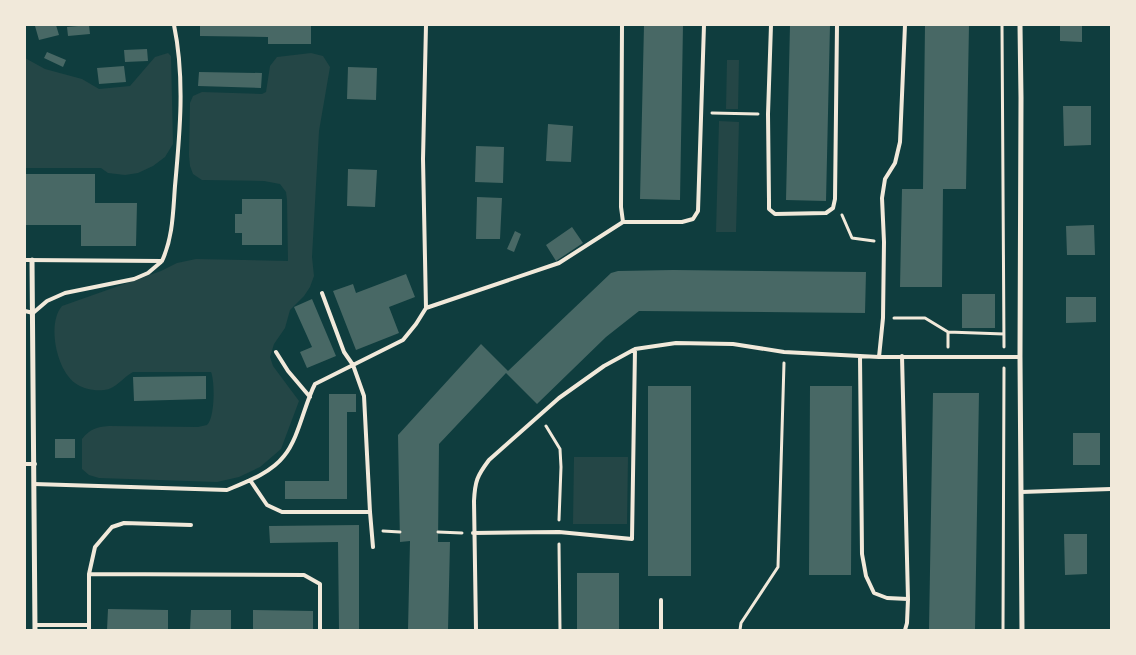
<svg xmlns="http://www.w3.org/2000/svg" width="1136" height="655" viewBox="0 0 1136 655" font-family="Montserrat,sans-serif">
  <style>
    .green { fill: #244646 }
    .building { fill: #486865 }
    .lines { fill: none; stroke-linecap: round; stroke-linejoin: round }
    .path { stroke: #f1e9da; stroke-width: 3 }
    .service { stroke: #f1e9da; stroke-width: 4 }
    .minor { stroke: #f1e9da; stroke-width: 5 }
  </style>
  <rect width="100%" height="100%" fill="#0f3d3e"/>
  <path class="green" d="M168,53L171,56L173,144L165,157L153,166L138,173L125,175L108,173L101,168H25V58L45,69L82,79L99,89L130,86L155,57Z
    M311,53L323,56L330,67L319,131L312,257L314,276L310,287L304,296L290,310L285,328L274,344L270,357L273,366L299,401L281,449L260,467L239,477L217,482L99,478L89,475L82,469V439C90,429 96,427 109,426L198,427C201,426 204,426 207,425C215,418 215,381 211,372H133C123,377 116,389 104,390C94,391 83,389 75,383C56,369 47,323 62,306L161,271L177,263L196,259L288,261L287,200L286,192L280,184L264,181L202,180L193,174L190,166L189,155L190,103L193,96L202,92L262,94L266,92L270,66L277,57Z
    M727,60H739L738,109H726Z
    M719,121L739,122L736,232H716Z
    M574,457H628L627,524H573Z"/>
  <path class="building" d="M41,25H56L59,35L39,40L35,26Z
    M89,25L90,34L68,36L67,27Z
    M200,25H311V44H268V37L200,36Z
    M644,25H683L680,200L640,199Z
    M790,25H830L826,201L786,200Z
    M925,25H969L966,189H943L942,287H900L902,189H923Z
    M1060,25H1082V42L1060,41Z
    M147,49L148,61L125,62L124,50Z
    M47,52L66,60L63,67L44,58Z
    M124,66L126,82L99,84L97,68Z
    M348,67L377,68L376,100L347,99Z
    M199,72L262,73L261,88L198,86Z
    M1063,106H1091V145L1064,146Z
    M548,124L573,126L571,162L546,161Z
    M476,146L504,147L503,183L475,182Z
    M348,169L377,170L375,207L347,206Z
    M25,174H95V203H137L136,246H81V225H25Z
    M477,197L502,198L500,239H476Z
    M242,199H282V245H242V233H235V214H242Z
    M1094,225L1095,255H1067L1066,226Z
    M572,227L583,243L556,261L546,245Z
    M515,231L521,234L514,252L507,249Z
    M673,270L866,272L865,313L639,311L606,337L537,404L506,373L439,444L438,542H450L448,630H408L410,541L400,542L398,435L481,344L508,371L611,273L618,271Z
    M406,274L415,297L389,307L399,333L356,350L333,291L353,284L356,293Z
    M962,294H995V328H962Z
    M1066,297H1096V322L1066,323Z
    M312,299L336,356L307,368L300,352L312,347L294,307Z
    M206,376V399L134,401L133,377Z
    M648,386H691V576H648Z
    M810,386H852L851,575H809Z
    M933,393H979L975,630H929Z
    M329,394H356V412H347V499H285V481H329Z
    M1073,433H1100V465H1073Z
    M55,439H75V458H55Z
    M359,525V630H339L338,542L270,543L269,526Z
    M1064,534H1087V574L1065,575Z
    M577,573H619V630H577Z
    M108,609L168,610V630H107Z
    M191,610H231V630H190Z
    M253,610L313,611V630H253Z"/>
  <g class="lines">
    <path class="path" d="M1002,25L1004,347
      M712,113L758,114
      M842,215L852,238L874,241
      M894,318H925L948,332L1004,334
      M948,332V347
      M546,426L560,449L561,467L559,520
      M383,531L400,532
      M438,532L462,533
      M559,544L560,630
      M740,630L741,623L778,567L784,363
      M1003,630L1004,368"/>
    <path class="service" d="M622,25L621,207L623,222H682L693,219L698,211L704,25
      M771,25L768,114L769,201V209L775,214L826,213L833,208L835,199L837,25
      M25,260L162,261C173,237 173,212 175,186C180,132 185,78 174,25
      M322,293L344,352L353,365L364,396L370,512L373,547
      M426,308L559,263L623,222
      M25,311L33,313L47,301L65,293L134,279L148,273L161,262
      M276,352L288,371L310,397
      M860,356L862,554L866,576L874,593L887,598L908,599
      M902,356L908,599L907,623L905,630
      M879,357L883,318L884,242L882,198L885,179L895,163L900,142L905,25
      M25,464H35
      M250,480L267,505L282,512H370
      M34,484L227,490C246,482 271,473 284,456C299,438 304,405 315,384L403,340L416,324L426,308L423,159L426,25
      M1021,492L1111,489
      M473,533L559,532L632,539L635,349
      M89,574L95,547L112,527L124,523L191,525
      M35,625H89
      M89,630V574L304,575L320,584V630
      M476,630L474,501C475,481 477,476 489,460L559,398L604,366L635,349L676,343L733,344L784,352L879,357H1020
      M661,630V600"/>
    <path class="minor" d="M1020,25L1021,98L1020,357L1022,630
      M32,260L35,630"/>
  </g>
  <rect width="1136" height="655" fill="none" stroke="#f1e9da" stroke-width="52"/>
</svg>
